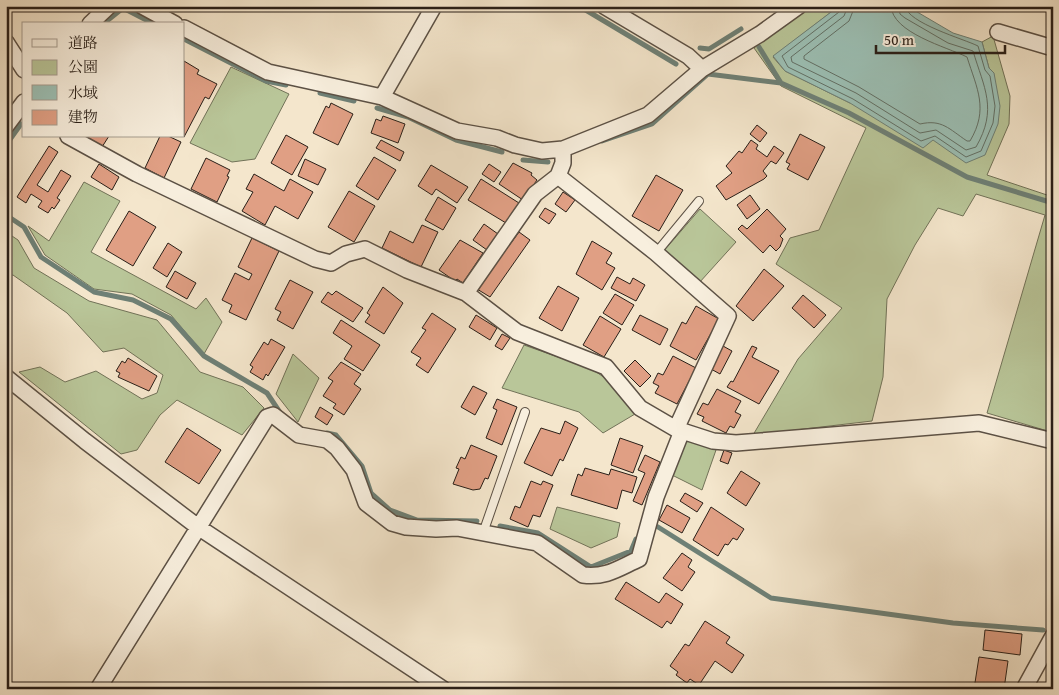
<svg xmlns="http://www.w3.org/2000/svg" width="1059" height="695" viewBox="0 0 1059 695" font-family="'Gentium Book Plus','Noto Serif JP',serif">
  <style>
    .green { fill: #b9c699; stroke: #717258 }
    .water { fill: #9cc0b5; stroke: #6e8076 }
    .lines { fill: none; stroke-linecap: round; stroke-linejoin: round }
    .shore { stroke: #627066; stroke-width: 1 }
    .stream { stroke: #6e8076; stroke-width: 5 }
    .building { fill: #e09f84; stroke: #291f18 }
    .service-casing { stroke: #5c5145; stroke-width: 10 }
    .minor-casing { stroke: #5c5145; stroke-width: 18 }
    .service { stroke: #f8efde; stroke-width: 8 }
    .minor { stroke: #f8efde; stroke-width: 15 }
  </style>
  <rect width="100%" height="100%" fill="#f4e6cc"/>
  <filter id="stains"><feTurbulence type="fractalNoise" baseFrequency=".004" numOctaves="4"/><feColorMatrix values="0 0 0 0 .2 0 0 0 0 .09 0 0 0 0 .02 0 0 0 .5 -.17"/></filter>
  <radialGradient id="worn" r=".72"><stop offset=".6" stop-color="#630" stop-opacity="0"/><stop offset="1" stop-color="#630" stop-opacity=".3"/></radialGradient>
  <path class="green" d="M807,6H839L773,57L785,71L850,103L989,68L982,42L993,36L1010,96L1009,124L987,175L1053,197L1051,432L987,413L1045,215L976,194L963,216L938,208L915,245L887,299L883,377L872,421L753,435L798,359L842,308L776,264L790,238L819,230L866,128L781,86L754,48Z
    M231,67L289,94L255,159L232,162L190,143Z
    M84,182L120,201L91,252L196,309L206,298L222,322L204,354L171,315L132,294L94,289L45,255L28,226L49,241Z
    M700,209L736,242L699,283L663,252Z
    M6,232L18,240L34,268L89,301L157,320L200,372L243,387L264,408L242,435L177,400L160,415L137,450L121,454L19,372L40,367L65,382L96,371L142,399L157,393L163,375L124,348L103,352L67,313L13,275L6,276Z
    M524,345L592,369L615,385L635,414L603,433L579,412L502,388Z
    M293,354L319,378L298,422L276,394Z
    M684,438L716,450L702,490L672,475Z
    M557,507L620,523L617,537L591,548L550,529Z"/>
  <path class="water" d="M839,6H907L953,33L982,42L989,68L994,73L1000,106L998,124L985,155L966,163L933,140L923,148L850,103L785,71L773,56Z"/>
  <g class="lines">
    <path class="shore" d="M841,6L839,12L782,56L788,67L853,99L921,141L935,136L966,157L981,151L993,123L995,106L990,76L985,70L978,46C964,39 907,23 905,6
      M848,6L844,16L791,57L792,62L856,93L920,133L936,130L966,150L976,147C998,109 984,88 973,51L948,43L905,18L900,14L899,6
      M855,6L849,21L804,56V59L859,87L920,124C942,119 949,129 967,141H970C989,109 977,89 967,57C947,47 892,33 891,6"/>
    <path class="stream" d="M579,6L676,64
      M103,24L123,8L154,24
      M184,39L266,81L286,85
      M759,47L781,83L849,113L967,177L1053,203
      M700,48L709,49L741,29
      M320,93L354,101
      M377,108L408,117L456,140L502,152
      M602,141L652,124L708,74L781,83
      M6,145L21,124
      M523,160L548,162
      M6,215L24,227L41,257L94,292L133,300L171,319L204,356L267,393L281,414
      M327,433L336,435L362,466L371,493L390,510L417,520L477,521
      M500,526L538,533L591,567L631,551L636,539
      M658,527L771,598L953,623L1043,630"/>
  </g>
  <path class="building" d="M184,61L199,70L197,74L217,84L209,99L205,97L184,137Z
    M331,103L353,114L338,145L313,133L326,106L329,108Z
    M383,116L405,124L398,143L371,133L376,119L381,121Z
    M757,125L767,133L760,142L750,134Z
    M800,134L825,147L808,180L787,169L790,164L786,162Z
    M286,135L308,147L292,175L271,163Z
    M85,136H109L102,147Z
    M160,136H168L181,142L164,178L145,168Z
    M381,140L404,152L400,161L376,148Z
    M751,140L758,145L756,149L767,157L774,146L784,153L776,164L771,161L763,171L767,176L764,179L726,200L716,186L732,173L726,166L739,151L742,153Z
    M49,146L58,152L37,185L48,192L61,170L71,176L57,198L60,200L54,209L52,207L48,213L38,207L42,201L31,194L26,203L17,197Z
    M374,157L396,170L378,200L356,186Z
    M206,158L230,170L227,176L229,177L217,202L191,189Z
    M305,159L326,169L318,185L298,176Z
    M513,163L532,173L531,175L537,180L523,200L499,184Z
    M99,164L119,177L112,190L91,177Z
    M489,164L501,172L494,182L482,174Z
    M431,165L468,187L457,203L436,189L432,195L418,186Z
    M254,174L284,191L290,179L313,192L298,219L275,206L265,225L242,211L253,192L246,189Z
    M656,175L683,190L659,231L632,216Z
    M481,179L519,203L506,223L468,200Z
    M349,191L375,206L354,242L328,227Z
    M563,192L575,200L566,212L555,204Z
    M750,195L760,209L747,219L737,205Z
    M438,197L456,208L443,230L425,220Z
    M545,208L556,214L549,224L539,217Z
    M767,209L786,229L780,236L783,239L780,247L776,251L770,245L763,253L738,229L742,225L747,229Z
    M129,211L156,227L133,266L106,250Z
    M484,224L498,234L487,250L473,240Z
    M422,225L438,232L421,267L382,248L390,231L413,243Z
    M519,232L530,240L490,297L477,289Z
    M252,238L279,251L246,320L229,312L232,305L222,300L235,273L249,280L252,274L238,267Z
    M460,240L483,253L463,283L457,279L455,281L439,270Z
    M592,241L612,253L606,263L615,268L602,290L576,274Z
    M168,243L182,252L167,277L153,268Z
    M764,269L784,286L753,321L736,306Z
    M175,271L196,283L187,299L166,287Z
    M617,277L630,284L633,278L645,285L636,301L611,288Z
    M290,280L313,292L293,329L277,320L281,312L275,309Z
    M558,286L579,298L562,331L539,318Z
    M383,287L403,303L384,334L365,322L370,315L367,313Z
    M336,291L363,308L353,322L321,302L328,292L332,295Z
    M615,294L634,305L622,325L603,313Z
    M803,295L826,315L814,328L792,308Z
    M696,306L719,319L696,360L670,346L682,322L686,324Z
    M432,313L456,329L428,373L416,365L421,358L411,352L426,330L422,328Z
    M476,315L497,328L490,340L469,327Z
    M640,315L668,329L660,345L632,330Z
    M600,316L621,329L604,357L583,345Z
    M341,320L380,345L363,371L344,359L352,346L333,333Z
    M502,334L510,338L502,350L495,346Z
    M271,339L285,347L268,376L266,374L263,380L250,372L253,367L250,365L264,342L268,345Z
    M723,346L732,351L720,374L711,369Z
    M752,346L757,348L752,357L779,371L759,404L727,387L731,381L733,382Z
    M673,356L696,368L677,404L655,393L659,386L653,383L658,373L663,375Z
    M128,358L157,376L149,391L118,377L120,373L116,371L122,361L125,363Z
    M635,360L651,376L640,387L624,371Z
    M341,362L361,374L354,384L361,389L344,415L333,408L336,404L323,396L333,381L328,378Z
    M473,386L487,393L475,415L461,407Z
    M717,389L741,401L735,412L741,415L734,428L730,426L726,433L702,421L704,417L697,414L703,403L708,405Z
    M497,399L517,407L502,445L486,438L497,410L493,408Z
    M320,407L333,415L327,425L315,417Z
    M565,421L578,428L563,461L560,459L552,476L524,463L541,428L560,434Z
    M187,428L221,450L199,484L165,462Z
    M620,438L643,446L633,473L611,465Z
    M471,445L497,456L488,479L485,478L480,489L473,490L453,484L459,469L456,468L461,457L465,459Z
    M724,450L732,453L728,464L720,461Z
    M645,455L660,462L642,505L633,501L645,473L638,470Z
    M585,468L609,475L611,469L637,477L632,493L622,490L617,509L571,495L578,474L582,476Z
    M741,471L760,483L746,506L727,493Z
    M531,481L541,485L543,481L553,485L540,517L533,515L528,527L510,519L515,506L520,508Z
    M685,493L703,503L697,512L680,501Z
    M667,505L690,518L682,533L659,520Z
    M711,507L744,529L737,540L733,538L728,545L725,544L718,556L693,540Z
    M682,553L692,560L688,567L695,572L682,591L663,578Z
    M626,582L659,603L666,593L683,604L671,624L667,621L662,628L615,599Z
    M705,621L730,637L726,643L744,655L732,673L715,661L699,685L690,679L687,683L676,675L678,672L670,666L685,644L689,646Z
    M985,630L1022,634L1020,655L983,650Z
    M979,657L1008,661L1004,689H974Z"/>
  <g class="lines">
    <defs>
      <path id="service" d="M656,253L699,201
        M483,533L525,412"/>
      <path id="minor" d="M142,6L175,24
        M604,6L688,56L702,69
        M90,24L109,6
        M184,28L268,72L382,97L457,131L497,138L515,145L542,151L563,149L648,115L702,69L760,34L799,6
        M998,32L1053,48
        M6,42L24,70
        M382,97L434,6
        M6,126L24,102
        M68,136L137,174L315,259L331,263L346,254L365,249L407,270L466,293L517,332L606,367L640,408L676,429L713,441L736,443L979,423L1053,441
        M558,176L563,163V149
        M466,293L535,194L558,176L656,253L728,316L676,429
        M6,377L85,441L198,527L443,689
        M98,689L267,417L273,415L299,435L327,440L337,448L354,470L366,503L392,523L406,527L436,529L457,528L537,543L583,575C606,578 619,568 639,559L656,497L682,431
        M1024,689L1053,636"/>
    </defs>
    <use href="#service" class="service-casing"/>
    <use href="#minor" class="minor-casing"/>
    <use href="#service" class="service"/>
    <use href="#minor" class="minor"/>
  </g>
  <rect width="1059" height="695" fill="none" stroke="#f4e6cc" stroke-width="25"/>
  <rect x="8" y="8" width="1044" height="680" fill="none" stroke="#291f18" stroke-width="2.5"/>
  <rect x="12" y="12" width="1034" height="670" fill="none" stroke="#291f18"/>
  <rect x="22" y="22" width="162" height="115" fill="#f8efde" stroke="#a59c8f"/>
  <rect x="32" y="39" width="25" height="8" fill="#f8efde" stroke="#a59c8f"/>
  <text x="68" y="48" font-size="15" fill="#291f18">道路</text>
  <rect x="32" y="60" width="25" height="15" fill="#b9c699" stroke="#a59c8f"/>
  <text x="68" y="72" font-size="15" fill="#291f18">公園</text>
  <rect x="32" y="85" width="25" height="15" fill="#9cc0b5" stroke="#a59c8f"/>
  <text x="68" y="98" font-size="15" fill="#291f18">水域</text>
  <rect x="32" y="110" width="25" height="15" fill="#e09f84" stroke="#a59c8f"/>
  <text x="68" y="122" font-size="15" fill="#291f18">建物</text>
  <path d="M876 45v8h129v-8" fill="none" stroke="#291f18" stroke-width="2.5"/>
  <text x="884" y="45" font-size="15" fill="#291f18" stroke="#f8efde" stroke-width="4" paint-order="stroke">50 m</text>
  <rect width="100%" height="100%" filter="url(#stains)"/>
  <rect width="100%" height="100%" fill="url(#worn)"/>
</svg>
